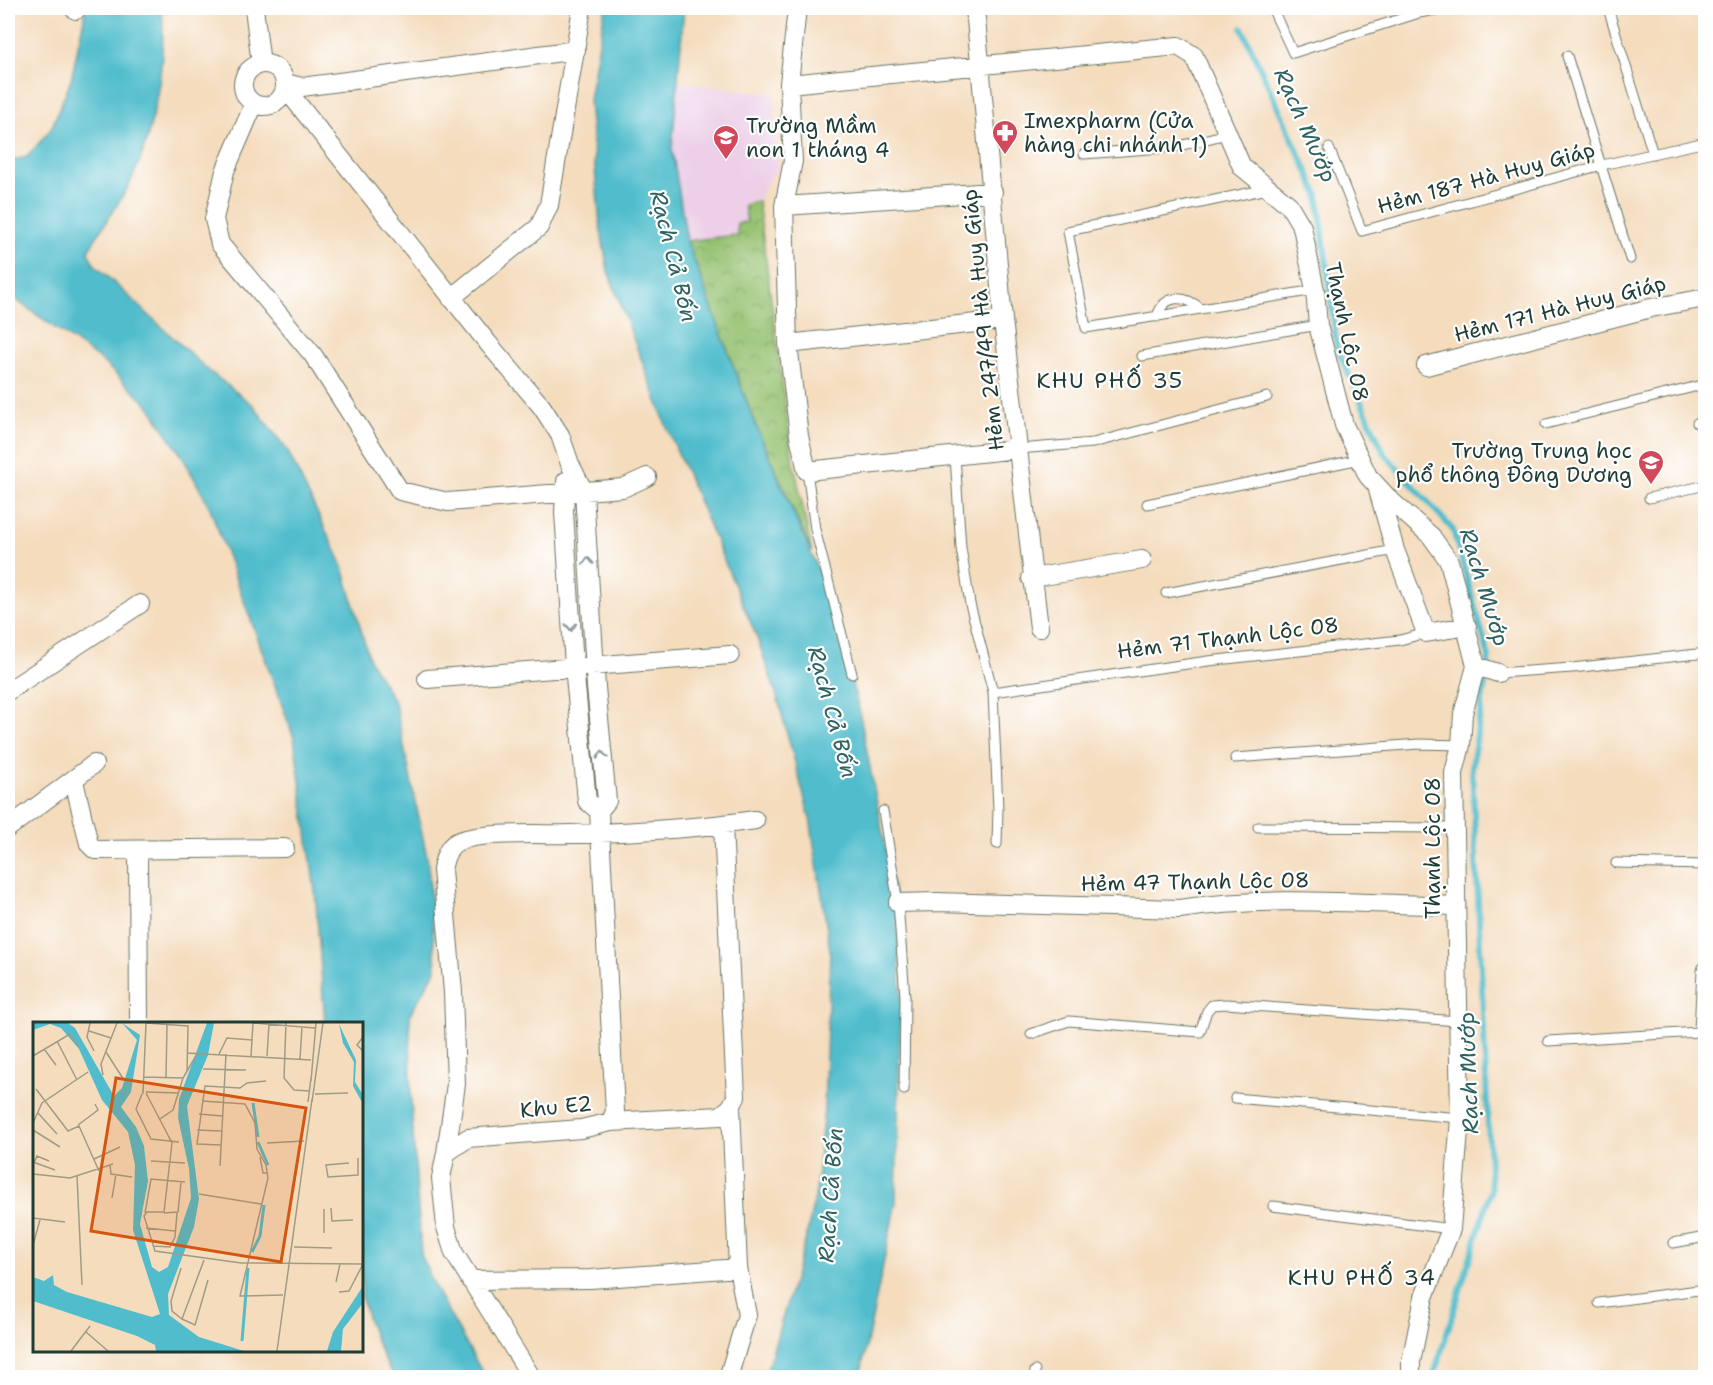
<svg xmlns="http://www.w3.org/2000/svg" width="1713" height="1385" viewBox="0 0 1713 1385" font-family="'Shantell Sans',sans-serif">
  <style>
    .built { fill: #edd0e8 }
    .park { fill: url(#park-crowns); stroke: #5a7f52; stroke-width: 1.5 }
    .water { fill: #51bdcc; stroke: #387d80; stroke-width: 1.5 }
    .lines { fill: none; stroke-linecap: round; stroke-linejoin: round }
    .stream { stroke: #51bdcc; stroke-width: 6 }
    .service-casing { stroke: #6a7564; stroke-width: 11 }
    .minor-casing { stroke: #6a7564; stroke-width: 20 }
    .service { stroke: #fff; stroke-width: 9 }
    .minor { stroke: #fff; stroke-width: 18 }
    .oneway { stroke: #8f9e9a }
    .labels { text-anchor: middle; stroke-width: 4.5; stroke-linejoin: round; paint-order: stroke }
    .poi-label { font-size: 21px; fill: #1f3d34; stroke: #fff; text-anchor: start }
    .street-label { font-size: 21px; fill: #1f3d34; stroke: #fff }
    .water-label { font-size: 22px; font-style: italic; fill: #2e6362; stroke: #fff }
    .neighbourhood-label { font-size: 22px; letter-spacing: 1.5px; fill: #1f3d34; stroke: #fff }
    .inset-river { fill: none; stroke: #51bdcc; stroke-width: 3 }
    .inset-road { fill: none; stroke: #9f9c86; stroke-width: 1.5 }
    .view { fill: #d45610; fill-opacity: 0.15; stroke: #d45610; stroke-width: 3 }
    .inset-edge { fill: none; stroke: #1f3d34; stroke-width: 3 }
  </style>
  <defs>
    <pattern id="park-crowns" width="20" height="18" patternUnits="userSpaceOnUse" patternTransform="scale(1.5)"><rect width="20" height="18" fill="#94c170"/><path d="M2 6a3 3 0 1 1 6 0M12 15a3 3 0 1 1 6 0" fill="none" stroke="#789e5d"/></pattern>
  </defs>
  <rect width="100%" height="100%" fill="#fff"/>
  <filter id="ink" filterUnits="userSpaceOnUse"><feTurbulence type="fractalNoise" baseFrequency=".0167" numOctaves="2"/><feDisplacementMap in="SourceGraphic" scale="12" xChannelSelector="R" yChannelSelector="G"/><feConvolveMatrix kernelMatrix="1 2 1 2 8 2 1 2 1" color-interpolation-filters="sRGB"/></filter>
  <filter id="wash" filterUnits="userSpaceOnUse"><feTurbulence type="fractalNoise" baseFrequency=".008" numOctaves="4" result="noise"/><feDisplacementMap in="SourceGraphic" scale="24" xChannelSelector="R" yChannelSelector="G"/><feGaussianBlur stdDeviation="1.35" result="paint"/><feColorMatrix in="noise" values="0 0 0 0 0 0 0 0 0 0 0 0 0 0 0 0 0 1.4 0 .05"/><feComposite in="paint" operator="in"/></filter>
  <g filter="url(#wash)">
    <rect width="100%" height="100%" fill="#f4dcbd"/>
    <path class="built" d="M678,82L774,94L778,167L764,187L758,201L747,202V222L737,235L687,241L672,149Z"/>
    <path class="park" d="M758,201L791,449L812,552L753,419L687,241L737,235V223L747,222L744,205Z"/>
    <path class="water" d="M86,8H162C166,61 155,128 133,177C121,203 101,227 88,252L94,264L209,371L253,405L287,450L342,564L370,661L395,703L428,862L436,970L410,1014L411,1101L421,1254L436,1290L485,1377H394C379,1352 369,1327 362,1299V1024L325,1023L315,891L294,738L210,508L182,456L149,406L103,362L8,294V161L27,157L51,129L71,80Z
      M605,8H684L672,149L687,241L753,419L820,574L858,705L896,903L901,993L896,1202L860,1377H765L805,1242L816,1192L824,1109L830,950L810,818L777,696L756,635L666,425L608,271L600,226L589,100Z"/>
    <g class="lines">
      <path class="stream" d="M1242,28L1318,195L1337,348L1384,453L1453,530L1489,657L1472,767L1491,1190L1433,1378"/>
    </g>
  </g>
  <g filter="url(#ink)">
    <g class="lines">
      <defs>
        <path id="service" d="M1272,8L1293,53L1419,13L1447,8
          M1608,8L1653,154
          M1567,56L1630,259
          M1329,148L1362,231L1602,165L1706,142
          M1084,154L1175,147L1227,134
          M1267,189L1068,231L1086,328L1315,290
          M1157,317C1164,293 1186,295 1201,309
          M1142,356L1318,325
          M1697,423L1706,421
          M1546,424L1706,384
          M1018,449L1093,443L1267,397
          M955,456L961,548L970,604L993,692L998,809L997,844
          M807,471L815,529L852,674
          M1649,498L1706,485
          M1147,504L1360,459
          M1166,593L1395,550
          M1498,673L1572,668L1706,653
          M993,692L1208,661L1400,640L1426,633
          M1235,758L1419,744L1461,745
          M883,811L898,903L905,997L904,1090
          M1258,827L1455,828
          M1616,863L1706,865
          M1031,1034L1069,1021L1200,1032L1207,1011L1212,1005L1226,1004L1458,1021
          M1548,1041L1699,1032L1702,970L1706,961
          M1235,1098L1460,1118
          M1273,1206L1451,1229
          M1673,1243L1706,1237
          M1599,1303L1706,1289
          M1034,1378L1035,1371"/>
        <path id="minor" d="M73,8L76,10
          M254,8L261,64
          M797,8L789,84L793,161L784,206L788,344L799,436L807,471L1018,449
          M975,8L1003,320L1039,628
          M243 85a21 21 0 1 1 42 0a21 21 0 1 1-42 0Z
          M285,83L302,87L576,50
          M789,84L1178,46L1194,56L1242,167L1289,205L1302,227L1315,290L1318,325L1344,425L1368,476L1390,500L1431,536L1449,561L1476,666L1463,714L1461,745L1454,773L1460,1118L1451,1229L1424,1297L1411,1362V1378
          M286,89L487,342L542,407L560,435L570,464L584,492L596,687L607,801L599,811
          M254,104L225,171L214,219L220,244L313,355L400,491L448,502L623,488L647,477
          M784,206L993,192
          M451,298L539,227L549,205L582,8
          M788,344L1003,320
          M1426,366L1651,308L1706,298
          M566,481L564,512L574,666L587,801L599,811
          M1378,490L1395,550L1426,633L1467,626
          M1031,578L1142,560
          M1476,666L1498,673
          M427,679L730,655
          M8,691L140,604
          M74,781L89,844L95,850L285,848
          M8,828L94,764
          M138,850L139,1024
          M898,903L936,902L1179,909C1269,895 1364,904 1456,906
          M611,1122L720,1116L731,1107L736,1097L723,825
          M446,1153L456,1084L453,992L442,870C444,860 447,847 457,842C479,831 544,835 571,834C633,832 695,829 755,820
          M470,1280L591,1279L738,1268
          M532,1378L454,1253L446,1227L441,1178L446,1153L468,1138L581,1129L611,1122L615,1111L599,811
          M728,1378L747,1315L738,1268L731,1107"/>
      </defs>
      <use href="#service" class="service-casing"/>
      <use href="#minor" class="minor-casing"/>
      <use href="#service" class="service"/>
      <use href="#minor" class="minor"/>
    </g>
    <defs><path id="oneway-chevron" d="M-2-3.5L2.5 0L-2 3.5" fill="none" stroke-width="1.6" stroke-linecap="round" stroke-linejoin="round" transform="scale(1.5)"/></defs>
    <g class="oneway">
      <use href="#oneway-chevron" transform="translate(588 561) rotate(-94)"/>
      <use href="#oneway-chevron" transform="translate(571 627) rotate(86)"/>
      <use href="#oneway-chevron" transform="translate(602 755) rotate(-96)"/>
    </g>
  </g>
  <defs>
    <symbol id="pharmacy-pin" viewBox="-11 -11 22 30"><path d="M0 17L-7.5 6A9.5 9.5 0 1 1 7.5 6Z" fill="#d1495b" stroke="#fff"/><path d="M-2-6h4v4h4v4h-4v4h-4v-4h-4v-4h4Z" fill="#fff"/></symbol>
    <symbol id="school-pin" viewBox="-11 -11 22 30"><path d="M0 17L-7.5 6A9.5 9.5 0 1 1 7.5 6Z" fill="#d1495b" stroke="#fff"/><path d="M0-5L7-2L0 1L-7-2ZM-4 1L0 2.5L4 1V4Q0 6-4 4Z" fill="#fff"/></symbol>
  </defs>
  <g fill-rule="evenodd">
    <use href="#pharmacy-pin" x="990" y="118" width="30" height="40"/>
    <use href="#school-pin" x="711" y="123" width="30" height="40"/>
    <use href="#school-pin" x="1636" y="448" width="30" height="40"/>
  </g>
  <g class="labels">
    <g class="poi-label">
      <text x="1024" y="128">Imexpharm (Cửa<tspan x="1024" dy="24">hàng chi nhánh 1)</tspan></text>
      <text x="746" y="133">Trường Mầm<tspan x="746" dy="24">non 1 tháng 4</tspan></text>
      <text x="1632" y="458" text-anchor="end">Trường Trung học<tspan x="1632" dy="24">phổ thông Đông Dương</tspan></text>
    </g>
    <g class="street-label">
      <text transform="translate(1486 178) rotate(-15)" y="7">Hẻm 187 Hà Huy Giáp</text>
      <text transform="translate(1560 309) rotate(-14)" y="7">Hẻm 171 Hà Huy Giáp</text>
      <text transform="translate(983 320) rotate(-96)" y="7">Hẻm 247/49 Hà Huy Giáp</text>
      <text transform="translate(1347 332) rotate(78)" y="7">Thạnh Lộc 08</text>
      <text transform="translate(1228 638) rotate(-7)" y="7">Hẻm 71 Thạnh Lộc 08</text>
      <text transform="translate(1433 848) rotate(-90)" y="7">Thạnh Lộc 08</text>
      <text transform="translate(1195 882) rotate(-1)" y="7">Hẻm 47 Thạnh Lộc 08</text>
      <text transform="translate(556 1107) rotate(-6)" y="7">Khu E2</text>
    </g>
    <g class="water-label">
      <text transform="translate(1306 125) rotate(66)" y="8">Rạch Mướp</text>
      <text transform="translate(674 256) rotate(76)" y="8">Rạch Cả Bốn</text>
      <text transform="translate(1485 587) rotate(73)" y="8">Rạch Mướp</text>
      <text transform="translate(833 712) rotate(75)" y="8">Rạch Cả Bốn</text>
      <text transform="translate(1468 1073) rotate(-92)" y="8">Rạch Mướp</text>
      <text transform="translate(830 1195) rotate(-86)" y="8">Rạch Cả Bốn</text>
    </g>
    <g class="neighbourhood-label">
      <text x="1110" y="388">KHU PHỐ 35</text>
      <text x="1362" y="1285">KHU PHỐ 34</text>
    </g>
  </g>
  <g transform="translate(33 1022)">
    <rect width="330" height="330" fill="#f4dcbd"/>
    <path d="M0,1H35L42,6L81,74L89,66L104,18L89,1L107,13L98,70L88,85L103,105L111,124L115,159L107,202L119,245L126,250L135,245L158,176L156,147L145,96L146,77L174,1H181L175,33L154,84L166,177L161,205L135,272L136,293L166,315L211,329H123L122,323L104,314L0,279V255L11,259L20,253L21,263L34,270L119,295L127,292L100,208L102,143L95,110L69,78L46,27L28,6L17,2L0,8ZM306,2L323,38L322,60L330,73V82L320,64L321,40L310,21ZM330,264V281L310,307L308,329H294L300,310Z" fill="#51bdcc"/>
    <path class="inset-river" d="M220,81L225,115M225,120L235,143M219,230L227,214L231,183M209,319L215,246"/>
    <path class="inset-road" d="M57,1L54,15L61,29M113,1L155,4L154,50M220,1L282,6M253,1L251,56L261,68L277,69M56,9L78,16M330,15L324,23L330,29M24,19L44,58M11,27L23,43M73,30L91,58M154,31L278,38M186,32L194,16L219,18M0,34L37,12L45,24M218,34L220,1M234,34L236,2M267,37L269,5M170,47L213,48M70,53L68,42L84,1M111,55L150,56M133,55L134,2M278,59L283,1M3,67L35,109L46,104L66,149M110,67V72L113,1M113,70L146,71M113,71L139,121L131,190H114L111,194L122,229L208,241L330,242M109,72L103,87L118,117L146,120M282,72L315,71M169,79L212,82L222,101L224,127L233,143L235,156L207,274L250,273M275,80L278,56M279,80L290,1M5,91L24,112M166,92L189,94M127,97L140,88L150,56L164,32M0,101L9,81L55,50M45,103L65,88L62,82M0,108L27,125M164,108L188,109M234,121L271,119M188,123L164,122L172,64L207,66L214,61L233,59M227,135L230,151H234M61,137L87,125M118,139L152,141M0,140L22,148M1,141L4,134L16,139M316,141L293,143L295,155L325,153V136M77,144L78,152L99,155M187,144L193,32M0,152L37,156L80,142M44,154L49,263M166,172L228,182M79,176L83,152M298,186L299,199L320,198M291,187V211M112,191L118,157L152,160M131,191L145,190L148,160M0,196L32,200M113,206L142,209M0,223L7,198M120,224L137,225L142,215L144,191M261,225L299,226M171,238L149,297L162,303L175,258M148,246L138,279L139,289L149,297M303,260L307,242M306,270L316,269L330,242M53,310L75,329M38,329L57,304M244,329L279,77"/>
    <path class="view" d="M83,56L273,86L248,240L58,209Z"/>
    <rect width="330" height="330" class="inset-edge"/>
  </g>
  <rect width="1713" height="1385" fill="none" stroke="#fff" stroke-width="30"/>
</svg>
